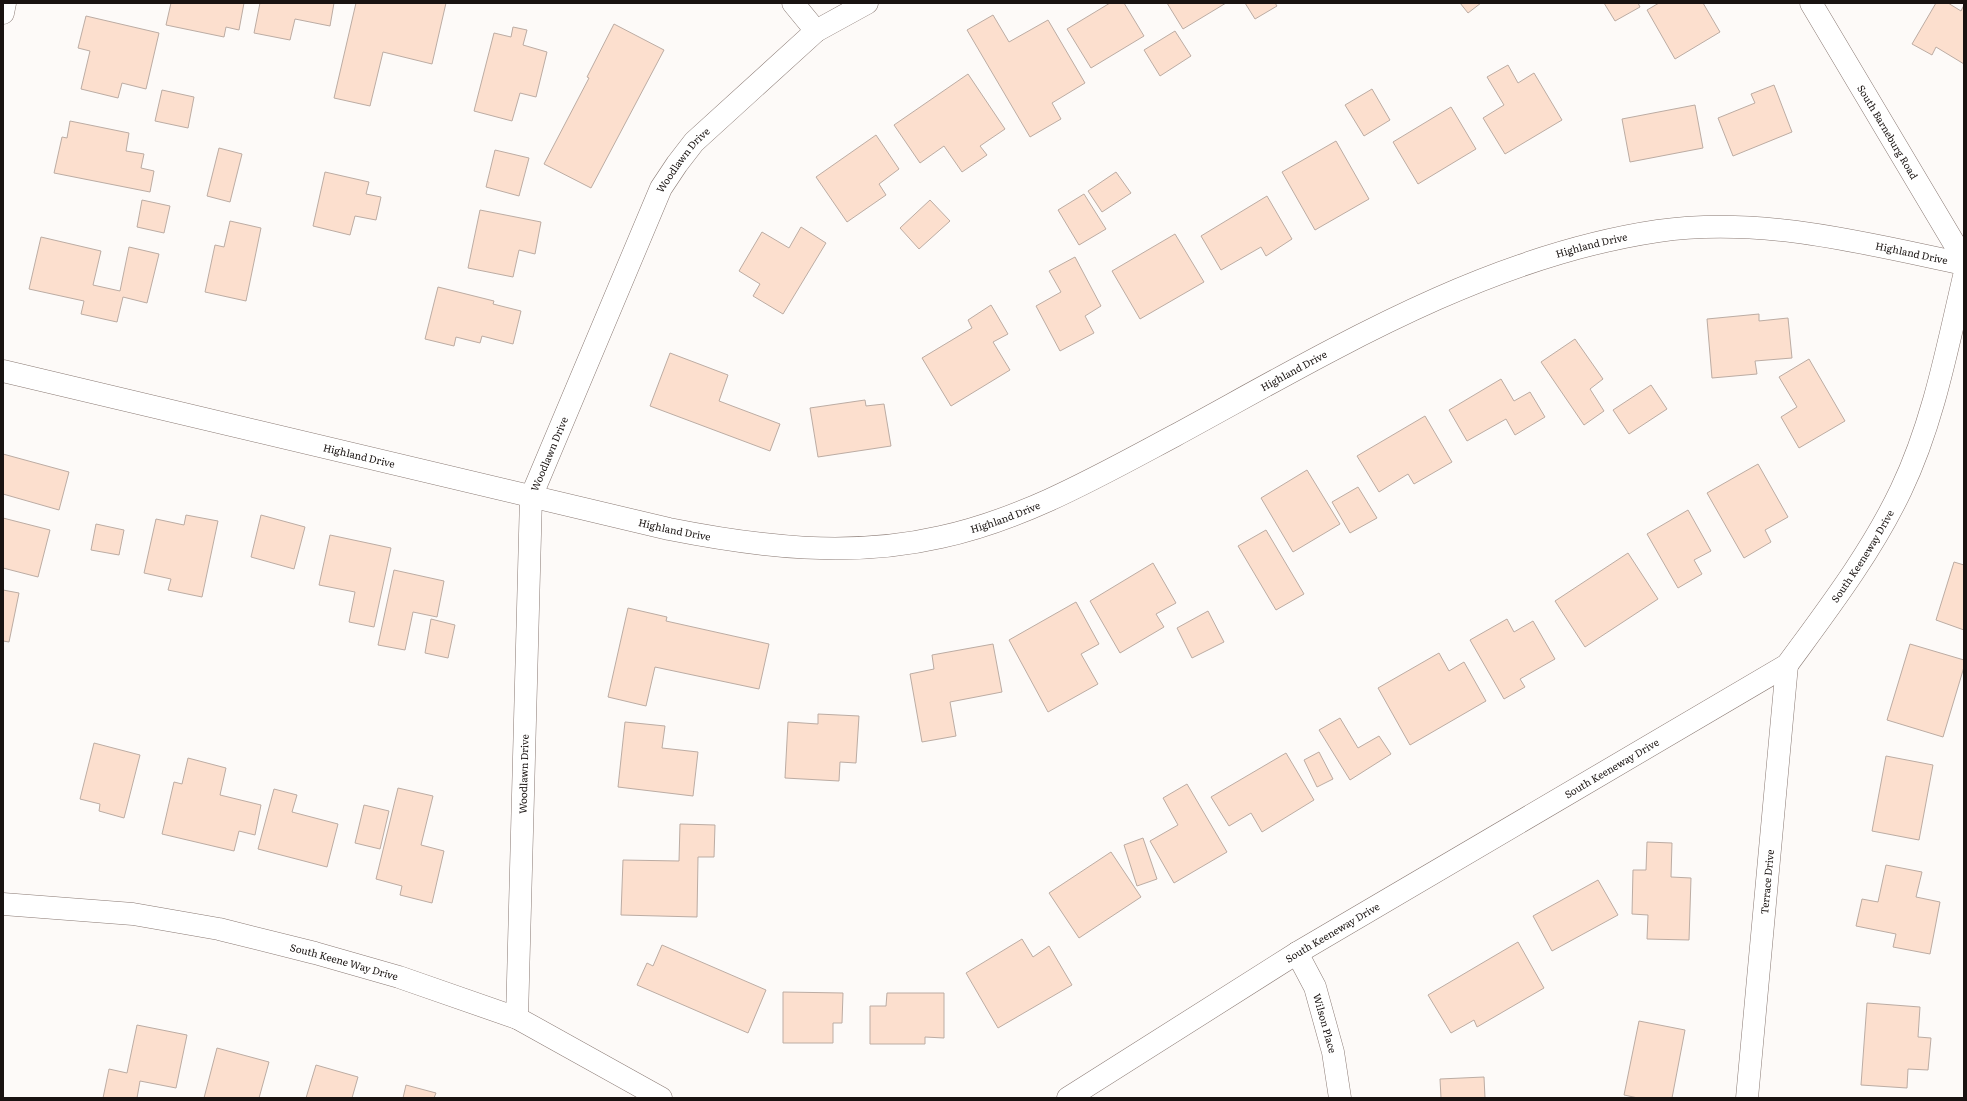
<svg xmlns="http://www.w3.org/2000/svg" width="1967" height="1101" viewBox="0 0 1967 1101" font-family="Literata,serif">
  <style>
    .building { fill: #fcdfce; stroke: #bcaca3 }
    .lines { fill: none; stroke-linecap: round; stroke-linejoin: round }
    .minor-casing { stroke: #8a7a74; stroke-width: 23 }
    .tertiary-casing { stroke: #8a7a74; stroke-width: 23 }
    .secondary-casing { stroke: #8a7a74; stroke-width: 23 }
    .minor { stroke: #fff; stroke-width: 22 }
    .tertiary { stroke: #fff; stroke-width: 22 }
    .secondary { stroke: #fff; stroke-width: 22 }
    .labels { text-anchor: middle; stroke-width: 4; stroke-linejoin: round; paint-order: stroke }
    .street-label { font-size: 10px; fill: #191311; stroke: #fff }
  </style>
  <rect width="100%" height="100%" fill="#fdfaf8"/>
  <path class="building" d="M171,3H244L239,30L226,27L224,37L166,25Z
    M260,3H334L330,26L295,19L290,40L254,33Z
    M356,3H446L432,64L383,52L370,106L334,98Z
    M1110,3H1124L1144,36L1091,68L1067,29Z
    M1167,3H1226L1183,29Z
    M1245,3H1275L1277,6L1255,19Z
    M1460,3H1481L1468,13Z
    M1604,3H1638L1640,7L1615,21Z
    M1659,3H1703L1720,32L1675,59L1647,10Z
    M1936,3H1948L1961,11L1964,5V64L1936,47L1932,55L1912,44Z
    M993,15L1009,42L1048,20L1085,83L1052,103L1061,119L1030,137L967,30Z
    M86,16L159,33L146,89L122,83L118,98L81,89L90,51L78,48Z
    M614,24L664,50L591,188L544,164L589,78L587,77Z
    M513,27L527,30L523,45L547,52L536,97L520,93L512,121L474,111L494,33L511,37Z
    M1175,31L1191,56L1160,76L1144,50Z
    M1508,65L1518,83L1534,73L1562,120L1505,154L1483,118L1504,105L1487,77Z
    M968,74L1005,129L980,146L987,155L962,172L944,146L920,163L894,125Z
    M1774,85L1792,132L1733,156L1718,118L1755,103L1751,94Z
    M1372,89L1390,120L1364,136L1345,105Z
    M162,90L194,97L188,128L155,121Z
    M1695,105L1703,148L1630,162L1622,119Z
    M1451,107L1476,149L1418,184L1393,142Z
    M70,121L129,133L126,151L144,154L141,168L154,171L150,192L54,173L62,137L67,138Z
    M876,135L899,169L879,184L886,195L847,222L816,177Z
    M1336,141L1369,199L1315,230L1282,172Z
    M219,148L242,154L230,202L207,196Z
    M495,150L529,158L519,196L486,187Z
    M325,172L369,182L366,194L381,197L376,220L355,216L350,235L313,226Z
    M1116,172L1131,193L1102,212L1088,191Z
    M1084,194L1106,229L1079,245L1058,210Z
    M1267,196L1292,239L1266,256L1261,247L1221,270L1201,236Z
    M142,200L170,206L164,233L137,227Z
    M930,200L950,221L919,249L900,228Z
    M480,210L541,222L535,254L519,250L513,277L468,268Z
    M230,221L261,228L246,301L205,292L215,245L224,247Z
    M801,227L826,243L783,314L753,296L760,284L739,271L762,232L789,248Z
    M1175,234L1204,282L1140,319L1112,271Z
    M41,237L101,251L93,285L120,291L129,247L159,254L147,303L123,297L117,322L81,314L84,301L29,289Z
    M1075,257L1101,306L1085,316L1094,333L1060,351L1036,306L1061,292L1049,271Z
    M438,287L494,301L493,304L521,311L513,344L482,336L480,343L456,337L454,346L425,339Z
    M991,305L1008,334L993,342L1010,370L951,406L922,358L972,328L968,320Z
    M1759,314V321L1788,318L1792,358L1755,361L1757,374L1712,378L1707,319Z
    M1575,339L1603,379L1590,389L1604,411L1584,425L1541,362Z
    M670,353L728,375L719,401L780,424L770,451L650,406Z
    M1809,359L1845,421L1799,448L1781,417L1797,407L1779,377Z
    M1501,379L1514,401L1530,392L1545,417L1515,435L1506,419L1467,441L1449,410Z
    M1651,385L1667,409L1629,434L1613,410Z
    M865,400L866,406L884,404L891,446L818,457L810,408Z
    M1425,416L1452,462L1414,484L1408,474L1379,492L1357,456Z
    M3,454L69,472L59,510L3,494Z
    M1758,464L1788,517L1765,530L1771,542L1744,558L1707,493Z
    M1307,470L1340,524L1293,552L1261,498Z
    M1358,487L1377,518L1350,533L1332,502Z
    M1688,510L1711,551L1694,560L1702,574L1678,588L1647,534Z
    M186,515L218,521L202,597L168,590L171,579L144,573L156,519L184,525Z
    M261,515L305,527L294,569L251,557Z
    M3,518L50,530L38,577L3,568Z
    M96,524L124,530L119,555L91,550Z
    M1266,530L1304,594L1276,610L1238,546Z
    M330,535L391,548L374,627L349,622L355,592L319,585Z
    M1628,553L1658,599L1585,647L1555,601Z
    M1954,562L1964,565V630L1936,620Z
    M1153,563L1176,603L1156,614L1164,627L1120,653L1090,601Z
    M394,570L444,581L437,617L413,612L405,650L378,645Z
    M3,590L19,593L9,642L3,641Z
    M1076,602L1099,644L1081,654L1098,684L1048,712L1009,640Z
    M628,608L667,617L666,621L769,644L759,689L655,667L646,706L608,697Z
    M1208,611L1224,642L1192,658L1177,628Z
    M431,619L455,625L448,658L425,653Z
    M1507,619L1514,632L1533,621L1555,659L1520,679L1525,687L1504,699L1470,640Z
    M993,644L1002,692L950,702L956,736L922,742L910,674L934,669L932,655Z
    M1910,644L1964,660V667L1943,737L1887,720Z
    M1439,653L1449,671L1464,662L1486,701L1410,745L1378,688Z
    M818,714L859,716L856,763L840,762L839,781L785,778L788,722L818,724Z
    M1340,718L1358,748L1379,736L1391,754L1350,780L1319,730Z
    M625,722L665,726L662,748L698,752L693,796L618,787Z
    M94,743L140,755L124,818L99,811L100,804L80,799Z
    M1319,752L1333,779L1317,787L1304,760Z
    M1286,753L1314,800L1262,832L1251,813L1229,826L1211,797Z
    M1886,756L1933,765L1919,840L1872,831Z
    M188,758L226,768L220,795L261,805L255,835L239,831L234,851L162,834L174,782L182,784Z
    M1187,784L1227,852L1174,883L1150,841L1178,825L1163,798Z
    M398,788L433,796L421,845L444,851L432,903L400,895L402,886L376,879Z
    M274,789L297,795L292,812L338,824L327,867L258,849Z
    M364,805L389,811L380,849L355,843Z
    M680,824L715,825L714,857H698L697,917L621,915L623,860L679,861Z
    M1143,838L1157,879L1137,886L1124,845Z
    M1647,842L1672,843L1671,877L1691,878L1689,940L1647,939L1648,915L1632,914L1633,870H1646Z
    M1111,852L1141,897L1079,938L1049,893Z
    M1886,865L1922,872L1916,897L1940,902L1930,954L1893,947L1896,934L1856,926L1862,899L1878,902Z
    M1598,880L1618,915L1552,951L1533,916Z
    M1022,939L1033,957L1049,946L1072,985L998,1028L966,973Z
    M1518,942L1544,988L1477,1027L1474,1020L1451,1033L1428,995Z
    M662,945L766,990L748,1033L637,985L647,963L653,966Z
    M783,992L843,993L842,1023H833V1043H783Z
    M887,993H944V1038L925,1037V1044H870V1006H886Z
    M1867,1003L1920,1007L1918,1037L1931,1038L1928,1070L1908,1069L1907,1088L1861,1085Z
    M1639,1021L1685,1030L1672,1098H1638L1624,1095Z
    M137,1025L187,1035L176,1088L140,1081L137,1098H103L109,1069L127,1073Z
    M217,1048L269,1062L259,1098H204Z
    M316,1065L358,1077L352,1098H306Z
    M1484,1077L1485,1098H1441L1440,1079Z
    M406,1085L436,1093L434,1098H403Z"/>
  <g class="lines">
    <defs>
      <g id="minor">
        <path d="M793,3L816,31"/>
        <path id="s1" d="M3,904L133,914L219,929L315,953L399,977L517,1018L661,1098"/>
        <path id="s2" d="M1297,953L1315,987L1333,1052L1340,1098"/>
        <path id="s3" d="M517,1018L531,497L661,188L677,164L694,142L816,31L867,3"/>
        <path id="s4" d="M1068,1098L1297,953L1787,665C1828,609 1871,553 1901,490C1933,423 1947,349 1964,276"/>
        <path id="s5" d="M1747,1098L1787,665"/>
      </g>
      <g id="tertiary">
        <path id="s6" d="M1811,3L1964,260"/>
        <path d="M3,13L5,3"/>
      </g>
      <g id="secondary">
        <path id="s7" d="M3,371L669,529C760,547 850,558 941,537C1024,519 1099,476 1174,436C1327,353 1483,257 1658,231C1761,216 1864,243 1964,264"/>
      </g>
    </defs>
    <use href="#minor" class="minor-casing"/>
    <use href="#tertiary" class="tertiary-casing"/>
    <use href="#secondary" class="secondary-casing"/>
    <use href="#minor" class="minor"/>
    <use href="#tertiary" class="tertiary"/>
    <use href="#secondary" class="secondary"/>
  </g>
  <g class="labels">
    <g class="street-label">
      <text dy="4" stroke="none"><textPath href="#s6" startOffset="150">South Barneburg Road</textPath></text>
      <text dy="4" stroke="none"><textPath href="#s3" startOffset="892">Woodlawn Drive</textPath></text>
      <text dy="4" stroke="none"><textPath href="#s7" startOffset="1674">Highland Drive</textPath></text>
      <text dy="4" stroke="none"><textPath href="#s7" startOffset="1998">Highland Drive</textPath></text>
      <text dy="4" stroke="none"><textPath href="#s7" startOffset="1350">Highland Drive</textPath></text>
      <text dy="4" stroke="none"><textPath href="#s3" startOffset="568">Woodlawn Drive</textPath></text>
      <text dy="4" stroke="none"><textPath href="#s7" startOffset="366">Highland Drive</textPath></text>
      <text dy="4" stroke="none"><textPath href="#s7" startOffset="1026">Highland Drive</textPath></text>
      <text dy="4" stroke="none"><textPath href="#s7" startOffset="690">Highland Drive</textPath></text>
      <text dy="4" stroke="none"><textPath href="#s4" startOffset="972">South Keeneway Drive</textPath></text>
      <text dy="4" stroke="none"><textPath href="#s4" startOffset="636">South Keeneway Drive</textPath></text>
      <text dy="4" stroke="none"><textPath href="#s3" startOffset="244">Woodlawn Drive</textPath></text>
      <text dy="4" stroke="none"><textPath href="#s5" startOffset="217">Terrace Drive</textPath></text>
      <text dy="4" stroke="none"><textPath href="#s4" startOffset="312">South Keeneway Drive</textPath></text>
      <text dy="4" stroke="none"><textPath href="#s1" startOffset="347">South Keene Way Drive</textPath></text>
      <text dy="4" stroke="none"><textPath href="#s2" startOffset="76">Wilson Place</textPath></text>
    </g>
  </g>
  <rect width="1967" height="1101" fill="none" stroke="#191311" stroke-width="8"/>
</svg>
